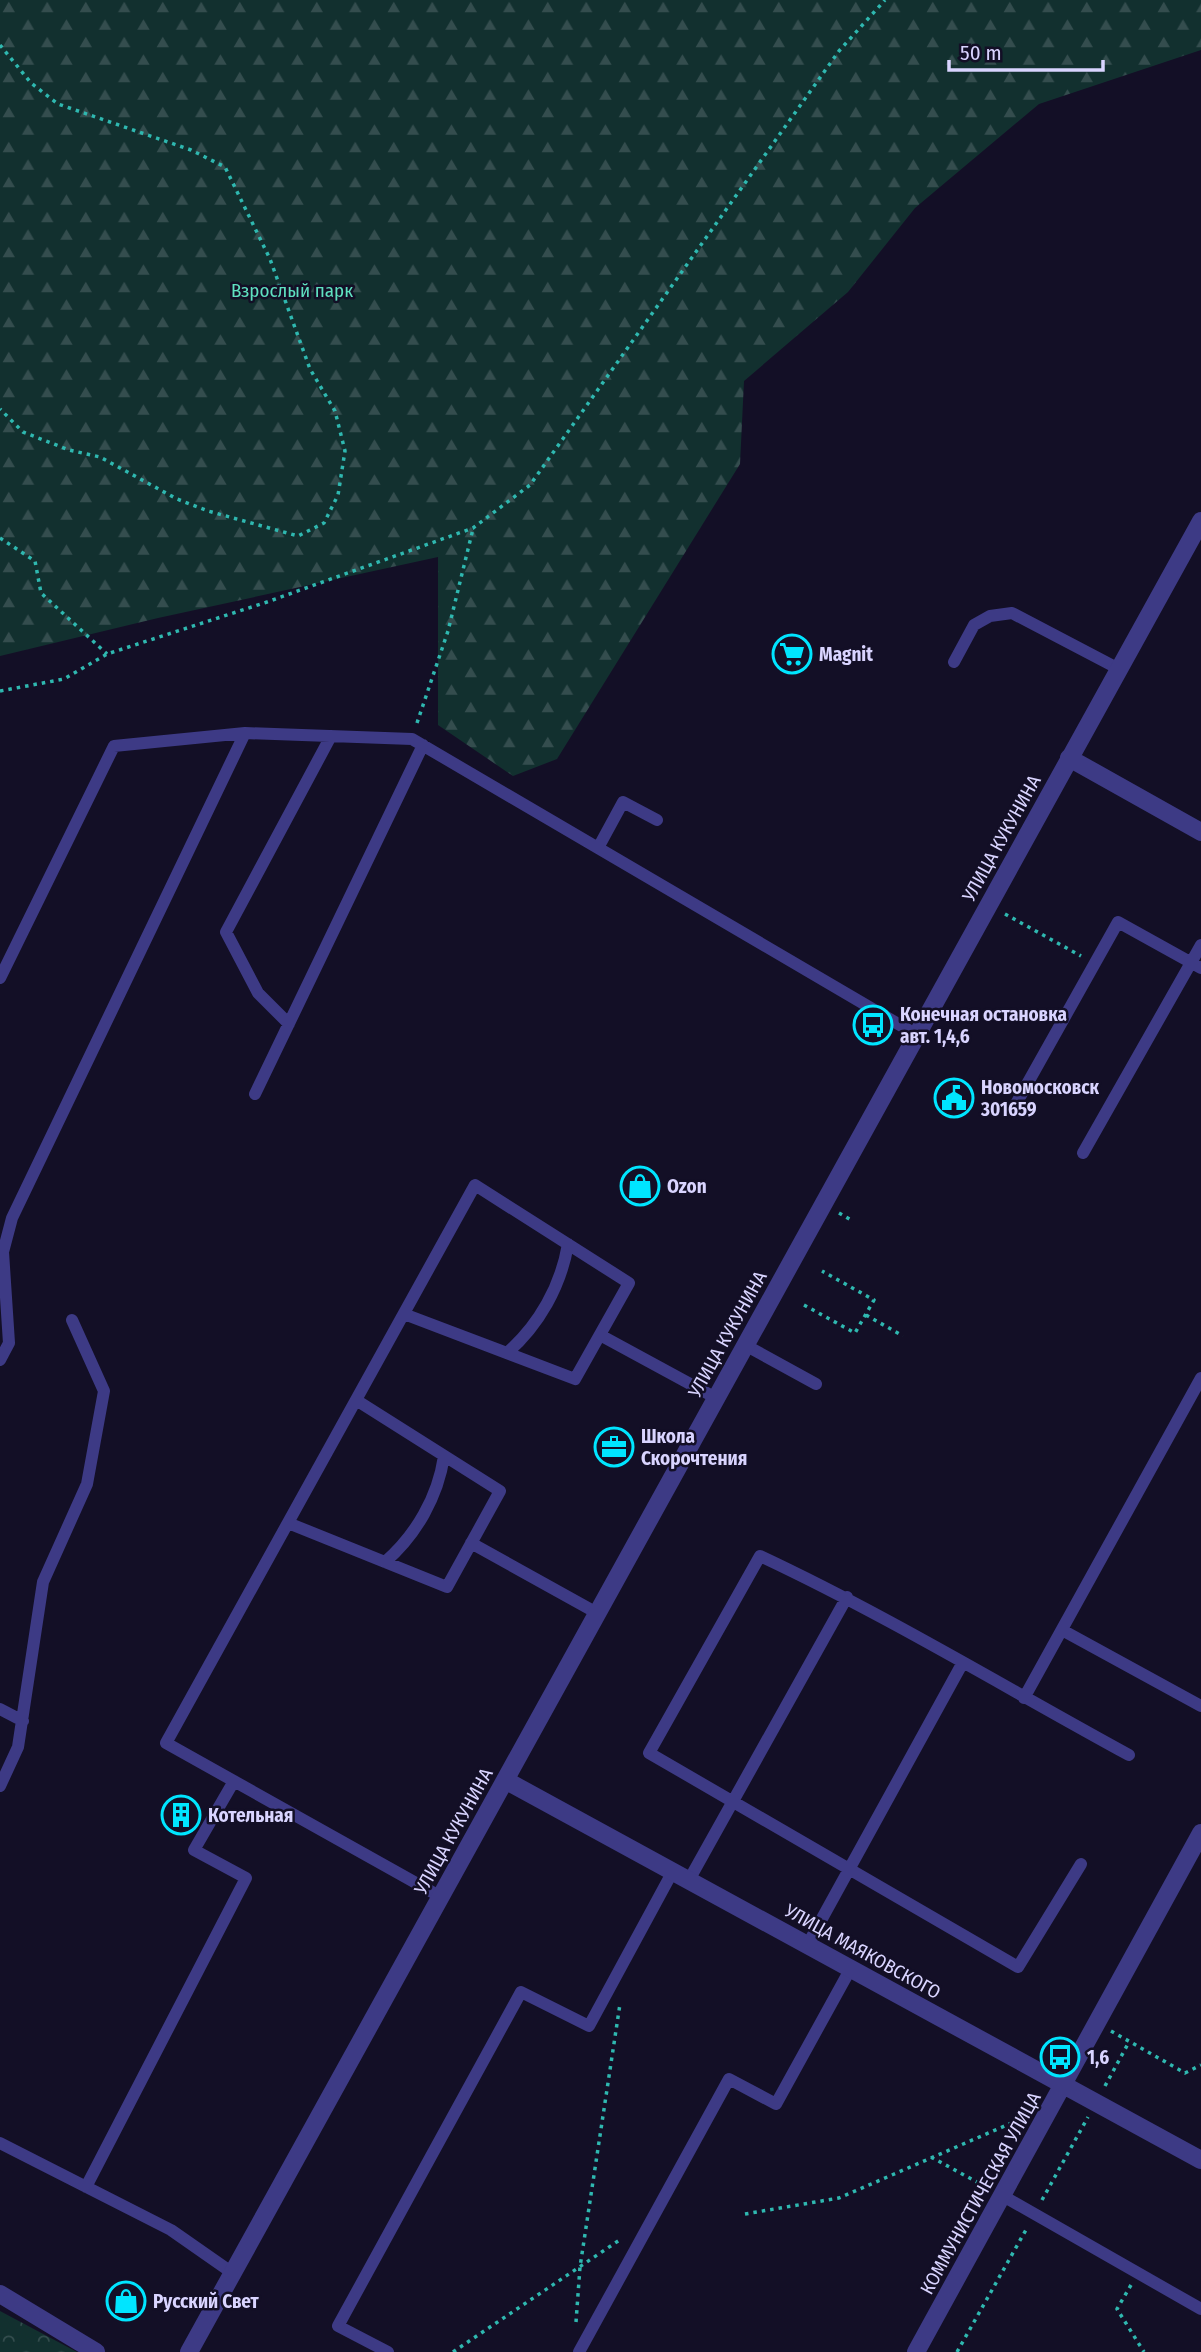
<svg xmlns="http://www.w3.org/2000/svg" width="1201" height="2352" viewBox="0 0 1201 2352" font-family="'Fira Sans Condensed',sans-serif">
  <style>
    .forest { fill: url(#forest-firs) }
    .park { fill: url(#park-crowns) }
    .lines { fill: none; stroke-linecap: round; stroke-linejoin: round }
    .path { stroke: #2fb8b0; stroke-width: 3.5; stroke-dasharray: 3.5 5; stroke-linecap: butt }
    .service { stroke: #3d3a85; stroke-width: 12 }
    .minor { stroke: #3d3a85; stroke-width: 18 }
    .labels { text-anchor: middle; stroke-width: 5; stroke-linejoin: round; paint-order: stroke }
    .park-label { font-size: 19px; fill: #5fe0c0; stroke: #130f26 }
    .poi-label { font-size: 19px; font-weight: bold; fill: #d9d4ff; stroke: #130f26; text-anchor: start }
    .street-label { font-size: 19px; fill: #d9d4ff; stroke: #130f26 }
  </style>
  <defs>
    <pattern id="forest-firs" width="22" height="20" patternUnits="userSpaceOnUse" patternTransform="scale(1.75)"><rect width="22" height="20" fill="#12302f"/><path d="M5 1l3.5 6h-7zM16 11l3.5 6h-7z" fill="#344d4e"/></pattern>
    <pattern id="park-crowns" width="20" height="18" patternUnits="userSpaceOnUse" patternTransform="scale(1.75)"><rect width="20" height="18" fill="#12302f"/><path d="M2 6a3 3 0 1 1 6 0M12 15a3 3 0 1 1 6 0" fill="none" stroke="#344d4e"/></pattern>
  </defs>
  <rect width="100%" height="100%" fill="#130f26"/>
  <path class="forest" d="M0,0H1201V50L1039,104L915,208L848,292L744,381L740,464L557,759L513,776L438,725V557L158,618L0,656Z"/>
  <path class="park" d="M0,2311L77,2352H0Z"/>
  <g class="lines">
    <path class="path" d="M0,45L31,83L58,104L191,150L225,167L270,259L310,369L335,411L345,451L338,495L324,523L298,536L208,511L177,499L100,457L69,450L23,432L0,409
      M0,538L35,561L41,593L107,654
      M0,691L64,679L107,654L267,602L473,528L530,485L839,51L885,0
      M417,723L448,631L473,529
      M1005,914L1081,956
      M839,1213L851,1220
      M804,1305L855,1333L874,1300L822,1271
      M866,1315L903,1336
      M1111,2031L1185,2073L1201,2065
      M1105,2086L1129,2042
      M931,2157L988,2188
      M1042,2200L1088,2117
      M745,2214L839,2198L1023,2118
      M1131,2285L1117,2309L1144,2352
      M576,2322L580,2267L620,2004
      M453,2352L621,2239
      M957,2352L1027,2228"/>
    <path class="service" d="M954,662L974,625L990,616L1012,613L1119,669
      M598,848L623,802L657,820
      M0,978L114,746L245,733L412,739L917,1035
      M289,1024L258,993L226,932L331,736
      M255,1094L423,745
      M1012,1111L1118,922L1201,968
      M1083,1153L1201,945
      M404,1314L575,1379L629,1283L475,1185L166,1743L441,1897
      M600,1335L716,1398
      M745,1345L816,1384
      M507,1353C539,1325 561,1286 568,1244
      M0,1360L9,1343L3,1252L12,1218L245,733
      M288,1523L447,1587L500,1491L356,1400
      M471,1543L597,1613
      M385,1562C416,1535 438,1497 444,1456
      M1062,1630L1201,1706
      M1024,1698L1201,1378
      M0,1709L23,1721
      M0,1786L18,1747L43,1582L87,1484L104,1391L72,1320
      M1081,1864L1018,1967L649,1753L760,1556C886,1615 1006,1688 1129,1755
      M689,1880L847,1597
      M808,1944L962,1664
      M0,2143L171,2230L234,2274
      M86,2187L246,1878L194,1850L234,1781
      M1003,2196L1201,2309
      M388,2352L338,2326L521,1992L589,2026L673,1871
      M579,2352L729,2079L776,2104L851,1968"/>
    <path class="minor" d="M1069,758L1201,832
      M505,1780L1201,2160
      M0,2294L96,2352
      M189,2352L1201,521
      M916,2352L1201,1833"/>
  </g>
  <defs>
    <symbol id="supermarket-ring" viewBox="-11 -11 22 22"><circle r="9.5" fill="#130f26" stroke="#00e5ff" stroke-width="1.5"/><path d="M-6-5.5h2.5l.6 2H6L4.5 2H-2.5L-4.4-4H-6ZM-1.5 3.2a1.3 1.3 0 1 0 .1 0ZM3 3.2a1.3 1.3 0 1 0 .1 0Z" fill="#00e5ff"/></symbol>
    <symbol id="bus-ring" viewBox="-11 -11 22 22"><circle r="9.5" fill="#130f26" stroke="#00e5ff" stroke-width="1.5"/><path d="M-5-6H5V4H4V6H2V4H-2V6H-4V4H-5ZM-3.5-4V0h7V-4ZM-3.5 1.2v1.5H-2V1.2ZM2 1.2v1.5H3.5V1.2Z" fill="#00e5ff"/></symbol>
    <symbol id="civic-ring" viewBox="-11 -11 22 22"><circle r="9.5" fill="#130f26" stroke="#00e5ff" stroke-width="1.5"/><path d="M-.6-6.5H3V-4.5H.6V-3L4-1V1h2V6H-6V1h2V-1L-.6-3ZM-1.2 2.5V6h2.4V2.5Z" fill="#00e5ff"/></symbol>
    <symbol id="shop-ring" viewBox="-11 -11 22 22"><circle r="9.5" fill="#130f26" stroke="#00e5ff" stroke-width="1.5"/><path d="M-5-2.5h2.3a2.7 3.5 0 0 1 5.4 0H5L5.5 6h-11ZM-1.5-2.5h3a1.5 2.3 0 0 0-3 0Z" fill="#00e5ff"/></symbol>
    <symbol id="office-ring" viewBox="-11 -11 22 22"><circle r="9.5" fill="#130f26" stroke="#00e5ff" stroke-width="1.5"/><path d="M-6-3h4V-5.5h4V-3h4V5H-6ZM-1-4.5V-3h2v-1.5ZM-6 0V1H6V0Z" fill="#00e5ff"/></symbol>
    <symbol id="building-ring" viewBox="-11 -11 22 22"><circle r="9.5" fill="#130f26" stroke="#00e5ff" stroke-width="1.5"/><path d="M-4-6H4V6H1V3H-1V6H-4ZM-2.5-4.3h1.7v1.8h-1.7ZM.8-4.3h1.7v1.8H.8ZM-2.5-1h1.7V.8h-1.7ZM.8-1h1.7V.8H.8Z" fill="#00e5ff"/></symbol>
  </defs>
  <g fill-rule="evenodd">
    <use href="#supermarket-ring" x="770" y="632" width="44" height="44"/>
    <use href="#bus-ring" x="851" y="1003" width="44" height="44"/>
    <use href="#civic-ring" x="932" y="1076" width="44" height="44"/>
    <use href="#shop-ring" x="618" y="1164" width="44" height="44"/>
    <use href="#office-ring" x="592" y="1425" width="44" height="44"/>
    <use href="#building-ring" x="159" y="1793" width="44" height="44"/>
    <use href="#bus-ring" x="1038" y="2035" width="44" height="44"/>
    <use href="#shop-ring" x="104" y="2279" width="44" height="44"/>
  </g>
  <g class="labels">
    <g class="park-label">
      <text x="292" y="297">Взрослый парк</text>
    </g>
    <g class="poi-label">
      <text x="819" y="661">Magnit</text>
      <text x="900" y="1021">Конечная остановка<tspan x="900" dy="22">авт. 1,4,6</tspan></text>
      <text x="981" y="1094">Новомосковск<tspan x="981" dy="22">301659</tspan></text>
      <text x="667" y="1193">Ozon</text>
      <text x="641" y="1443">Школа<tspan x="641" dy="22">Скорочтения</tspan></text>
      <text x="208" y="1822">Котельная</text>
      <text x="1087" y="2064">1,6</text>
      <text x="153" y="2308">Русский Свет</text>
    </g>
    <g class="street-label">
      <text transform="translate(1001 838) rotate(-61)" y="7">УЛИЦА КУКУНИНА</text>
      <text transform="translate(727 1334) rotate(-61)" y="7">УЛИЦА КУКУНИНА</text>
      <text transform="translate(453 1831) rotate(-61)" y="7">УЛИЦА КУКУНИНА</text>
      <text transform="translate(863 1951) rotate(29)" y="7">УЛИЦА МАЯКОВСКОГО</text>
      <text transform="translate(980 2193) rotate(-61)" y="7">КОММУНИСТИЧЕСКАЯ УЛИЦА</text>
    </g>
  </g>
  <path d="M949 60v10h154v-10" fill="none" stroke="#d9d4ff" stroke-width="3.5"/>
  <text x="960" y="60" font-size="21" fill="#d9d4ff" stroke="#130f26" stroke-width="5" paint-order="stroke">50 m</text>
</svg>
